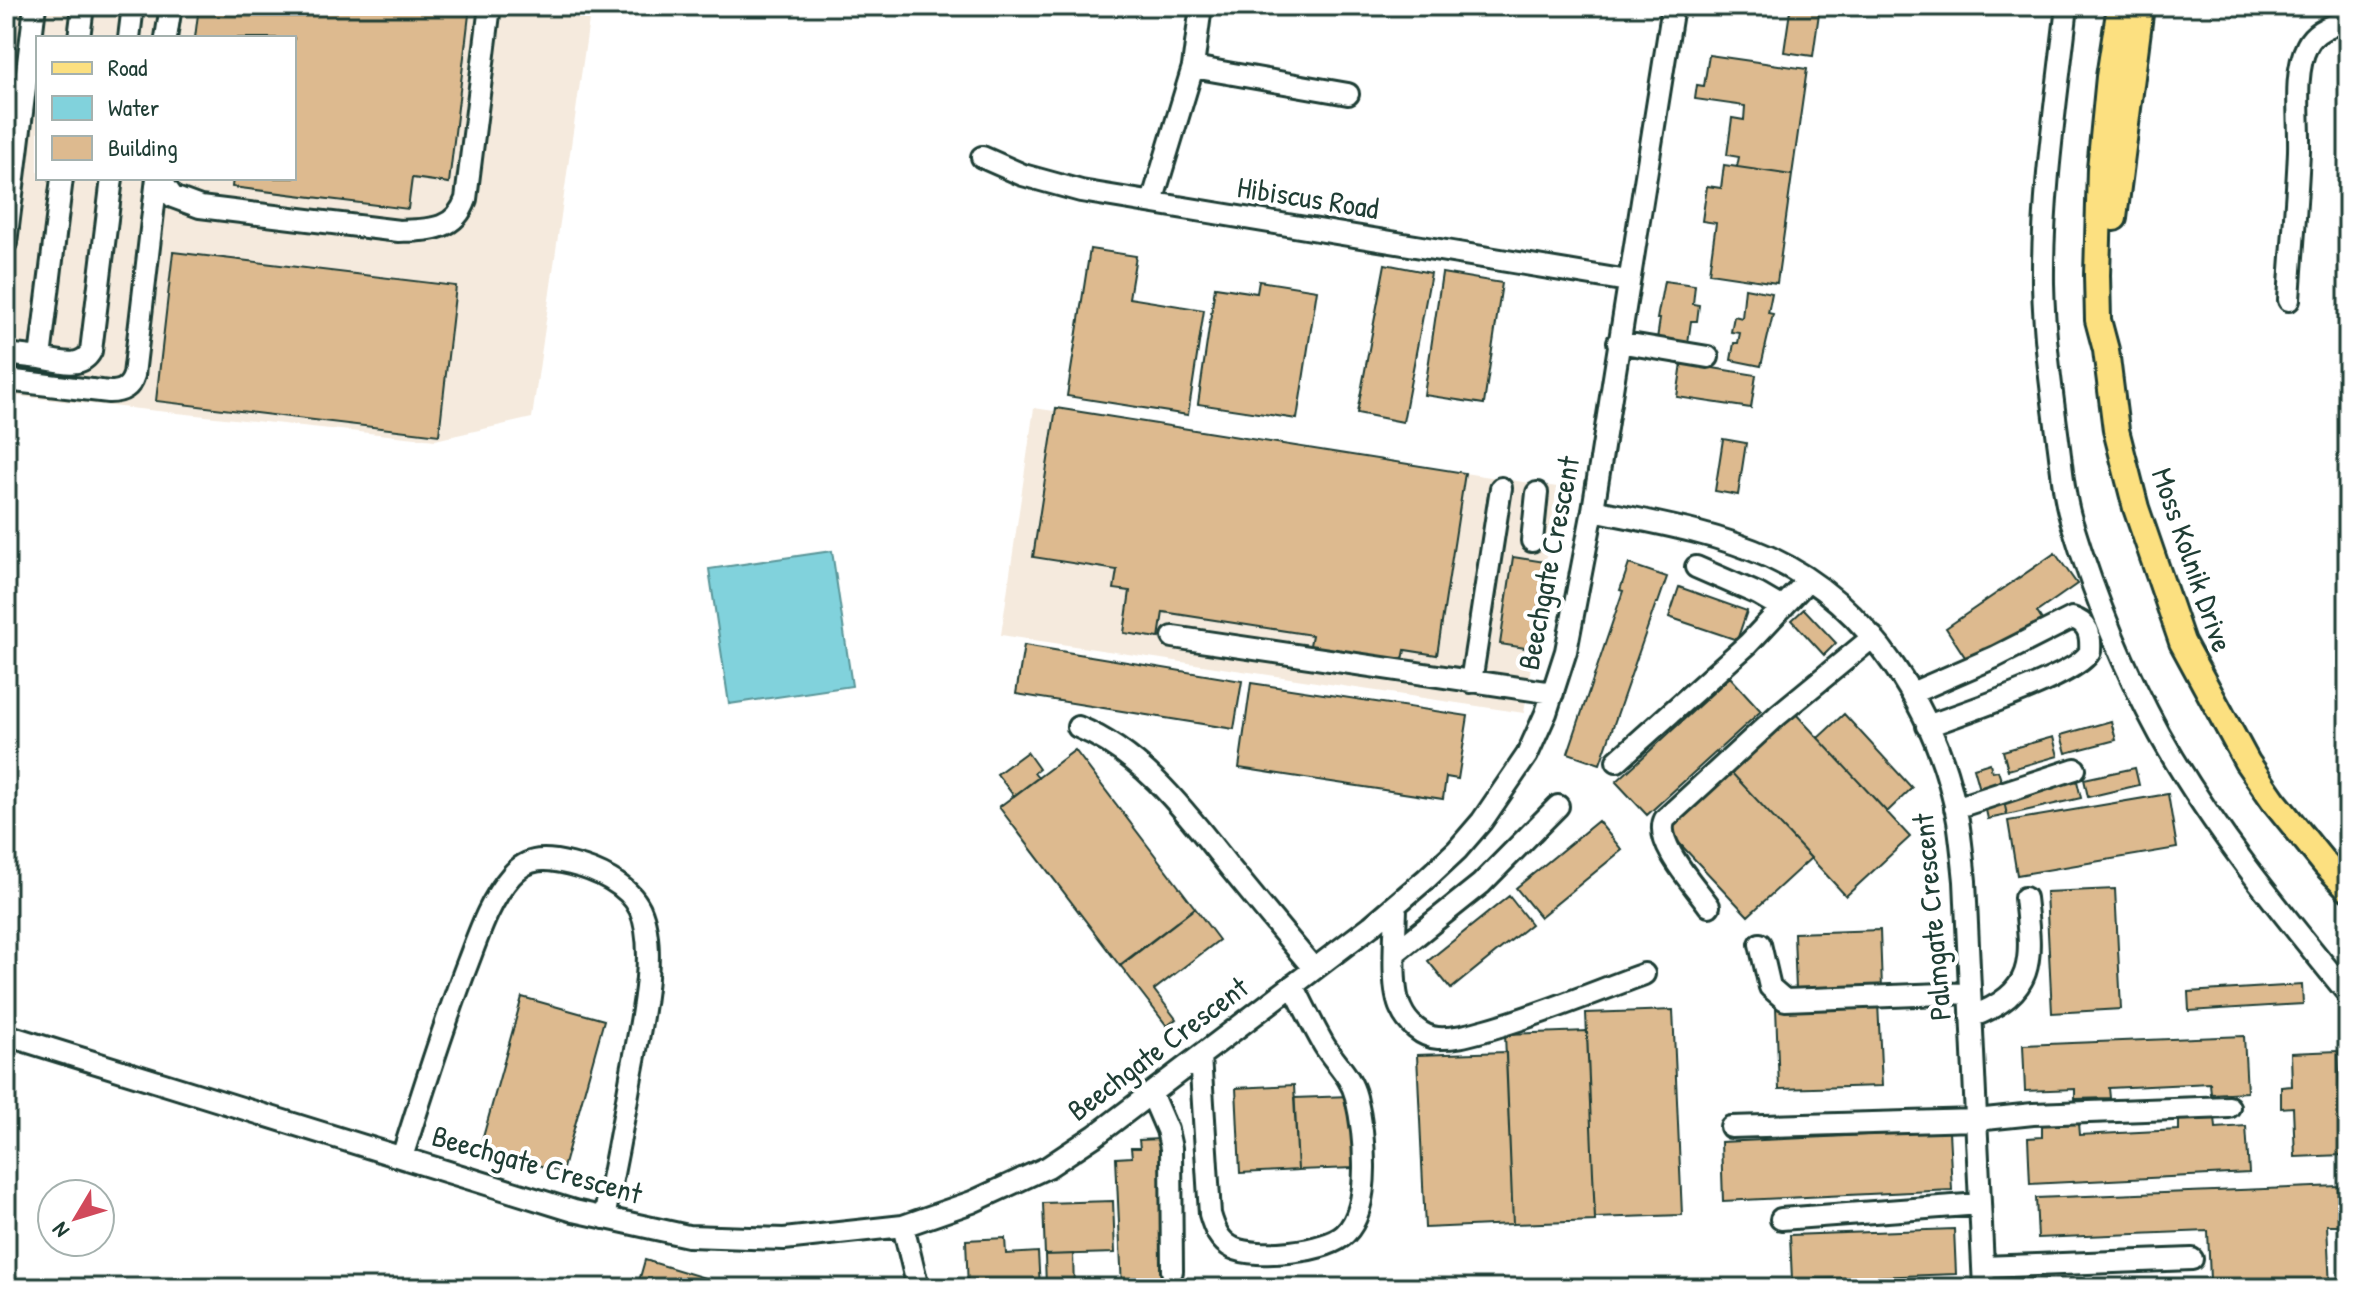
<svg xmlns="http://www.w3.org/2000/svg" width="2354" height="1294" viewBox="0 0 2354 1294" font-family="'Patrick Hand',sans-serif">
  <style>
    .built { fill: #f5eadd; fill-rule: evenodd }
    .water { fill: #81d2dc; stroke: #5a9699; stroke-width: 2 }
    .building { fill: #ddba8f; stroke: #1f3d34; stroke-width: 2 }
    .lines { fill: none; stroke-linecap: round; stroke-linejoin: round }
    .minor-casing { stroke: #1f3d34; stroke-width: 26 }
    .major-casing { stroke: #1f3d34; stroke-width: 30 }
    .minor { stroke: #fff; stroke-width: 20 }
    .major { stroke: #fce080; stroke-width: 24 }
    .labels { text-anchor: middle; stroke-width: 8; stroke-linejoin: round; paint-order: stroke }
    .street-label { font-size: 30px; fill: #1f3d34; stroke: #fff }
  </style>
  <rect width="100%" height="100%" fill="#fff"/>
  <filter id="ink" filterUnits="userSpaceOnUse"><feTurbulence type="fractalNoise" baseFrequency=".0125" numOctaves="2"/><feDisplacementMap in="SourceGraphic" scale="16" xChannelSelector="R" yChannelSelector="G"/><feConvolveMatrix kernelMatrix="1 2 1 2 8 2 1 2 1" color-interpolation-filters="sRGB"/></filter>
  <g filter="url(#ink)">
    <path class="built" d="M6,6H591L532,418L435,440L6,395ZM38,38H294V178H38Z
      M1034,408L1557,487L1524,713L1001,635Z"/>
    <path class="water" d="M832,551L852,686L729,704L709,569Z"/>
    <path class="building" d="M199,6H470L449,183L412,178L408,209L232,187L233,178H294V38H195Z
      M1753,6H1820L1813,56L1784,52L1790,11Z
      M1709,55L1807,69L1792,175L1737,167L1739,157L1727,155L1732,118L1744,120L1745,106L1695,99L1697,85L1704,86Z
      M1724,165L1792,175L1777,283L1709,273L1716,223L1702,221L1707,186L1721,188Z
      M1090,249L1136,256L1129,298L1204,310L1188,415L1067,396Z
      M173,252L456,286L439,435L156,401Z
      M1385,264L1431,273L1403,422L1357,413Z
      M1442,273L1502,283L1484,404L1424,395Z
      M1259,281L1317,290L1297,419L1198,404L1215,287L1257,293Z
      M1664,281L1695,285L1693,304L1699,305L1697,321H1691L1688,343L1657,339L1660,319H1657Z
      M1745,288L1772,293L1768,313L1773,314L1761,366L1731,360L1734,343H1738L1740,333L1731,332L1734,316L1742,318Z
      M1682,363L1756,375L1751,408L1677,397Z
      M1056,408L1465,473L1437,655L1405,650L1402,665L1309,650L1312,635L1163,612L1159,638L1124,633L1130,591L1114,589L1117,570L1033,557Z
      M1723,439L1746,443L1738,495L1715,491Z
      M2055,553L2077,584L2037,612L2042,620L1988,656L1983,649L1967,660L1946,628Z
      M1513,557L1545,562L1532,649L1500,644Z
      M1629,564L1667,577L1658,603H1656L1600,764L1568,753L1623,591L1620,590Z
      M1679,587L1747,611L1737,640L1669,617Z
      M1804,609L1836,643L1824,655L1792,620Z
      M1024,645L1242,681L1234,729L1016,694Z
      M1730,677L1761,711L1647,815L1616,782Z
      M1251,683L1468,716L1458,779L1446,777L1443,799L1239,768Z
      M1794,712L1910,837L1846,896L1730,771Z
      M1844,714L1912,788L1887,812L1818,738Z
      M2111,721L2116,740L2066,753L2061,735Z
      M2053,737L2058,756L2008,770L2003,751Z
      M1075,750L1195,908L1120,966L999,807Z
      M1027,752L1039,769L1034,773L1038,778L1014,796L997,774Z
      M1990,763L1992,772L1998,771L2003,786L1981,793L1974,768Z
      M2135,768L2139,785L2088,797L2084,779Z
      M1730,771L1811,858L1748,916L1667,830Z
      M2077,781L2081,798L2007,815L2003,797Z
      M2168,794L2177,848L2017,875L2008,821Z
      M2003,797L2007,815L1988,819L1984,801Z
      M1598,821L1622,850L1540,917L1516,888Z
      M2115,889L2121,1009L2052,1013L2046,892Z
      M1509,896L1531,924L1451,989L1428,961Z
      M1195,908L1219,940L1154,990L1176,1019L1167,1026L1120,965Z
      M1880,930L1882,989L1796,991L1794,933Z
      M2302,985L2303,1004L2189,1011L2188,992Z
      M522,997L604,1020L562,1172L480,1148Z
      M1878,1003L1882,1086L1779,1089L1776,1007Z
      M1673,1010L1682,1215L1595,1218L1586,1013Z
      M1587,1031L1595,1221L1513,1224L1505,1034Z
      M2244,1036L2247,1092L2211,1094L2210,1083L2109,1088L2110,1098L2075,1099V1089L2025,1091L2023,1045Z
      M2338,1051L2340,1093L2348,1092V1113H2341L2343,1155L2295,1157L2293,1107L2281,1108V1087L2292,1086L2291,1053Z
      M1506,1052L1513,1224L1425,1228L1417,1055Z
      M1294,1085L1298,1170L1240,1173L1236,1088Z
      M1350,1096L1354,1168L1298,1170L1294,1098Z
      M2215,1117L2216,1128L2246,1126L2249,1173L2030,1184L2028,1138L2042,1137V1124L2078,1123L2079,1135L2179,1130V1118Z
      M1949,1131L1952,1190L1723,1201L1721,1142Z
      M1160,1139L1167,1288H1122L1116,1158L1132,1157L1131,1148H1140L1139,1140Z
      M2338,1186L2340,1225H2327L2330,1288H2040L2210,1280L2208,1231L2038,1238L2036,1198Z
      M1113,1201L1115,1253L1045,1255L1043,1203Z
      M1954,1229L1956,1274L1792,1280L1790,1235Z
      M1005,1238L1006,1254L1038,1252L1040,1288H968L966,1240Z
      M1073,1254L1074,1288H1046L1045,1255Z
      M645,1260L738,1288H637Z"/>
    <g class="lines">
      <defs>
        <path id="minor" d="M2067,6C2057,97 2042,191 2043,283C2044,336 2051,387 2058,440C2062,467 2063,496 2072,523C2094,595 2124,669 2160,735C2212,828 2281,912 2348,994
          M79,38L83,6
          M129,38L133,6
          M166,38L171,6
          M1193,67L1348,94
          M982,157L1023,175L1081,191L1628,281
          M62,178L40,358C58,361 81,370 91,351L112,178
          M159,178L173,197L200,207L399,231C429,230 455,231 466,199L490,6
          M1152,202L1193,67L1201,6
          M6,243L35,6
          M2289,300C2292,250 2297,201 2299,151C2300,120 2293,73 2307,46C2314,31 2333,24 2348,21
          M1618,342L1708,357
          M6,354L40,358
          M6,380L109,392C122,392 130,388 134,375L157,178
          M1593,510C1652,522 1713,532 1769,557C1870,604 1939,713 1958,821C1961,840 1963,861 1965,881L1984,1288
          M1532,541L1537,493
          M1696,567L1758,594L1782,608
          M1173,637L1553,693
          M1471,682L1501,488
          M1912,693L1995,657L2072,618C2089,623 2091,635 2090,651C2080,675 1957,715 1927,726
          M1078,727C1144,754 1188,815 1231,869C1258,902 1286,936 1314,969
          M1617,761L1748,644L1808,580
          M1955,808L2075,769
          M1396,905C1396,931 1390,987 1401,1009C1407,1023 1422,1037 1438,1038C1455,1039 1471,1034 1486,1030C1540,1015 1592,993 1644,974
          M1709,906C1695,886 1653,842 1665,819L1778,715L1873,637
          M1760,944L1770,987L1785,1000L1970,993
          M1396,952L1481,884L1558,806
          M1971,1017C2037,992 2032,960 2025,898
          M6,1035L574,1211L688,1236L784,1239L903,1226L972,1202L1048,1167L1096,1135L1371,926L1426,879L1457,850L1482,821L1527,755L1546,713L1566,651L1593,510L1673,6
          M1200,1056L1210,1214C1214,1228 1219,1241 1233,1248C1256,1259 1327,1252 1345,1234C1373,1207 1364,1131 1356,1097C1351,1076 1335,1063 1324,1045C1313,1026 1303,1005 1293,985
          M1151,1093L1167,1130L1171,1148L1172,1271
          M1731,1127L1976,1120L2033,1114L2229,1107
          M402,1157C423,1092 443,1026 468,962C479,933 490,900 511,876C528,856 547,858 571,864C596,870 628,884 640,909C659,951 639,1031 631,1076C623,1123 614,1171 604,1218
          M1781,1219L1980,1204
          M903,1226L918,1288
          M1983,1267L2192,1259"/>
        <path id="major" d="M2120,6L2109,77L2100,169L2097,275L2098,320L2106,350L2116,430L2136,508L2182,642L2247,762L2274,801L2325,864L2348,888
          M2114,218L2141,6"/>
      </defs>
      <use href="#minor" class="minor-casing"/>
      <use href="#major" class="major-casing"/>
      <use href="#minor" class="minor"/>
      <use href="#major" class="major"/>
    </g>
  </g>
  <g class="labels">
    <g class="street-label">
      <text transform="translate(1308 198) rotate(9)" y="10">Hibiscus Road</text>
      <text transform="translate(2192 560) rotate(71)" y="10">Moss Kolnik Drive</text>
      <text transform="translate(1549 563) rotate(-79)" y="10">Beechgate Crescent</text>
      <text transform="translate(1932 917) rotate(-95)" y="10">Palmgate Crescent</text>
      <text transform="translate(1158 1049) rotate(-37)" y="10">Beechgate Crescent</text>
      <text transform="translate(537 1165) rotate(16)" y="10">Beechgate Crescent</text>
    </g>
  </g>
  <rect width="2354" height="1294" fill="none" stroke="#fff" stroke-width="32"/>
  <rect x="16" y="16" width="2322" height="1262" fill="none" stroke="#1f3d34" stroke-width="3" filter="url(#ink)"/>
  <rect x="36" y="36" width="260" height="144" fill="#ffffff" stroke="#a5b1ae" stroke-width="2"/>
  <rect x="52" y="62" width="40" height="12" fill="#fce080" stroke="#a5b1ae" stroke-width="2"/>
  <text x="108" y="76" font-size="24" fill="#1f3d34">Road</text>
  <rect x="52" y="96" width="40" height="24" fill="#81d2dc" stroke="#a5b1ae" stroke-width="2"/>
  <text x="108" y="116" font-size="24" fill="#1f3d34">Water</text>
  <rect x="52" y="136" width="40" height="24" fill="#ddba8f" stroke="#a5b1ae" stroke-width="2"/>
  <text x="108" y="156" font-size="24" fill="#1f3d34">Building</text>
  <g transform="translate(76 1218) rotate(232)"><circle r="38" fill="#ffffff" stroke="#a5b1ae" stroke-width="2"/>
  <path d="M0-6L14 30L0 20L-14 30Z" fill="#d1495b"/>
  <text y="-12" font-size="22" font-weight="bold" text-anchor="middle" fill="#1f3d34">N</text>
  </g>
</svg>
